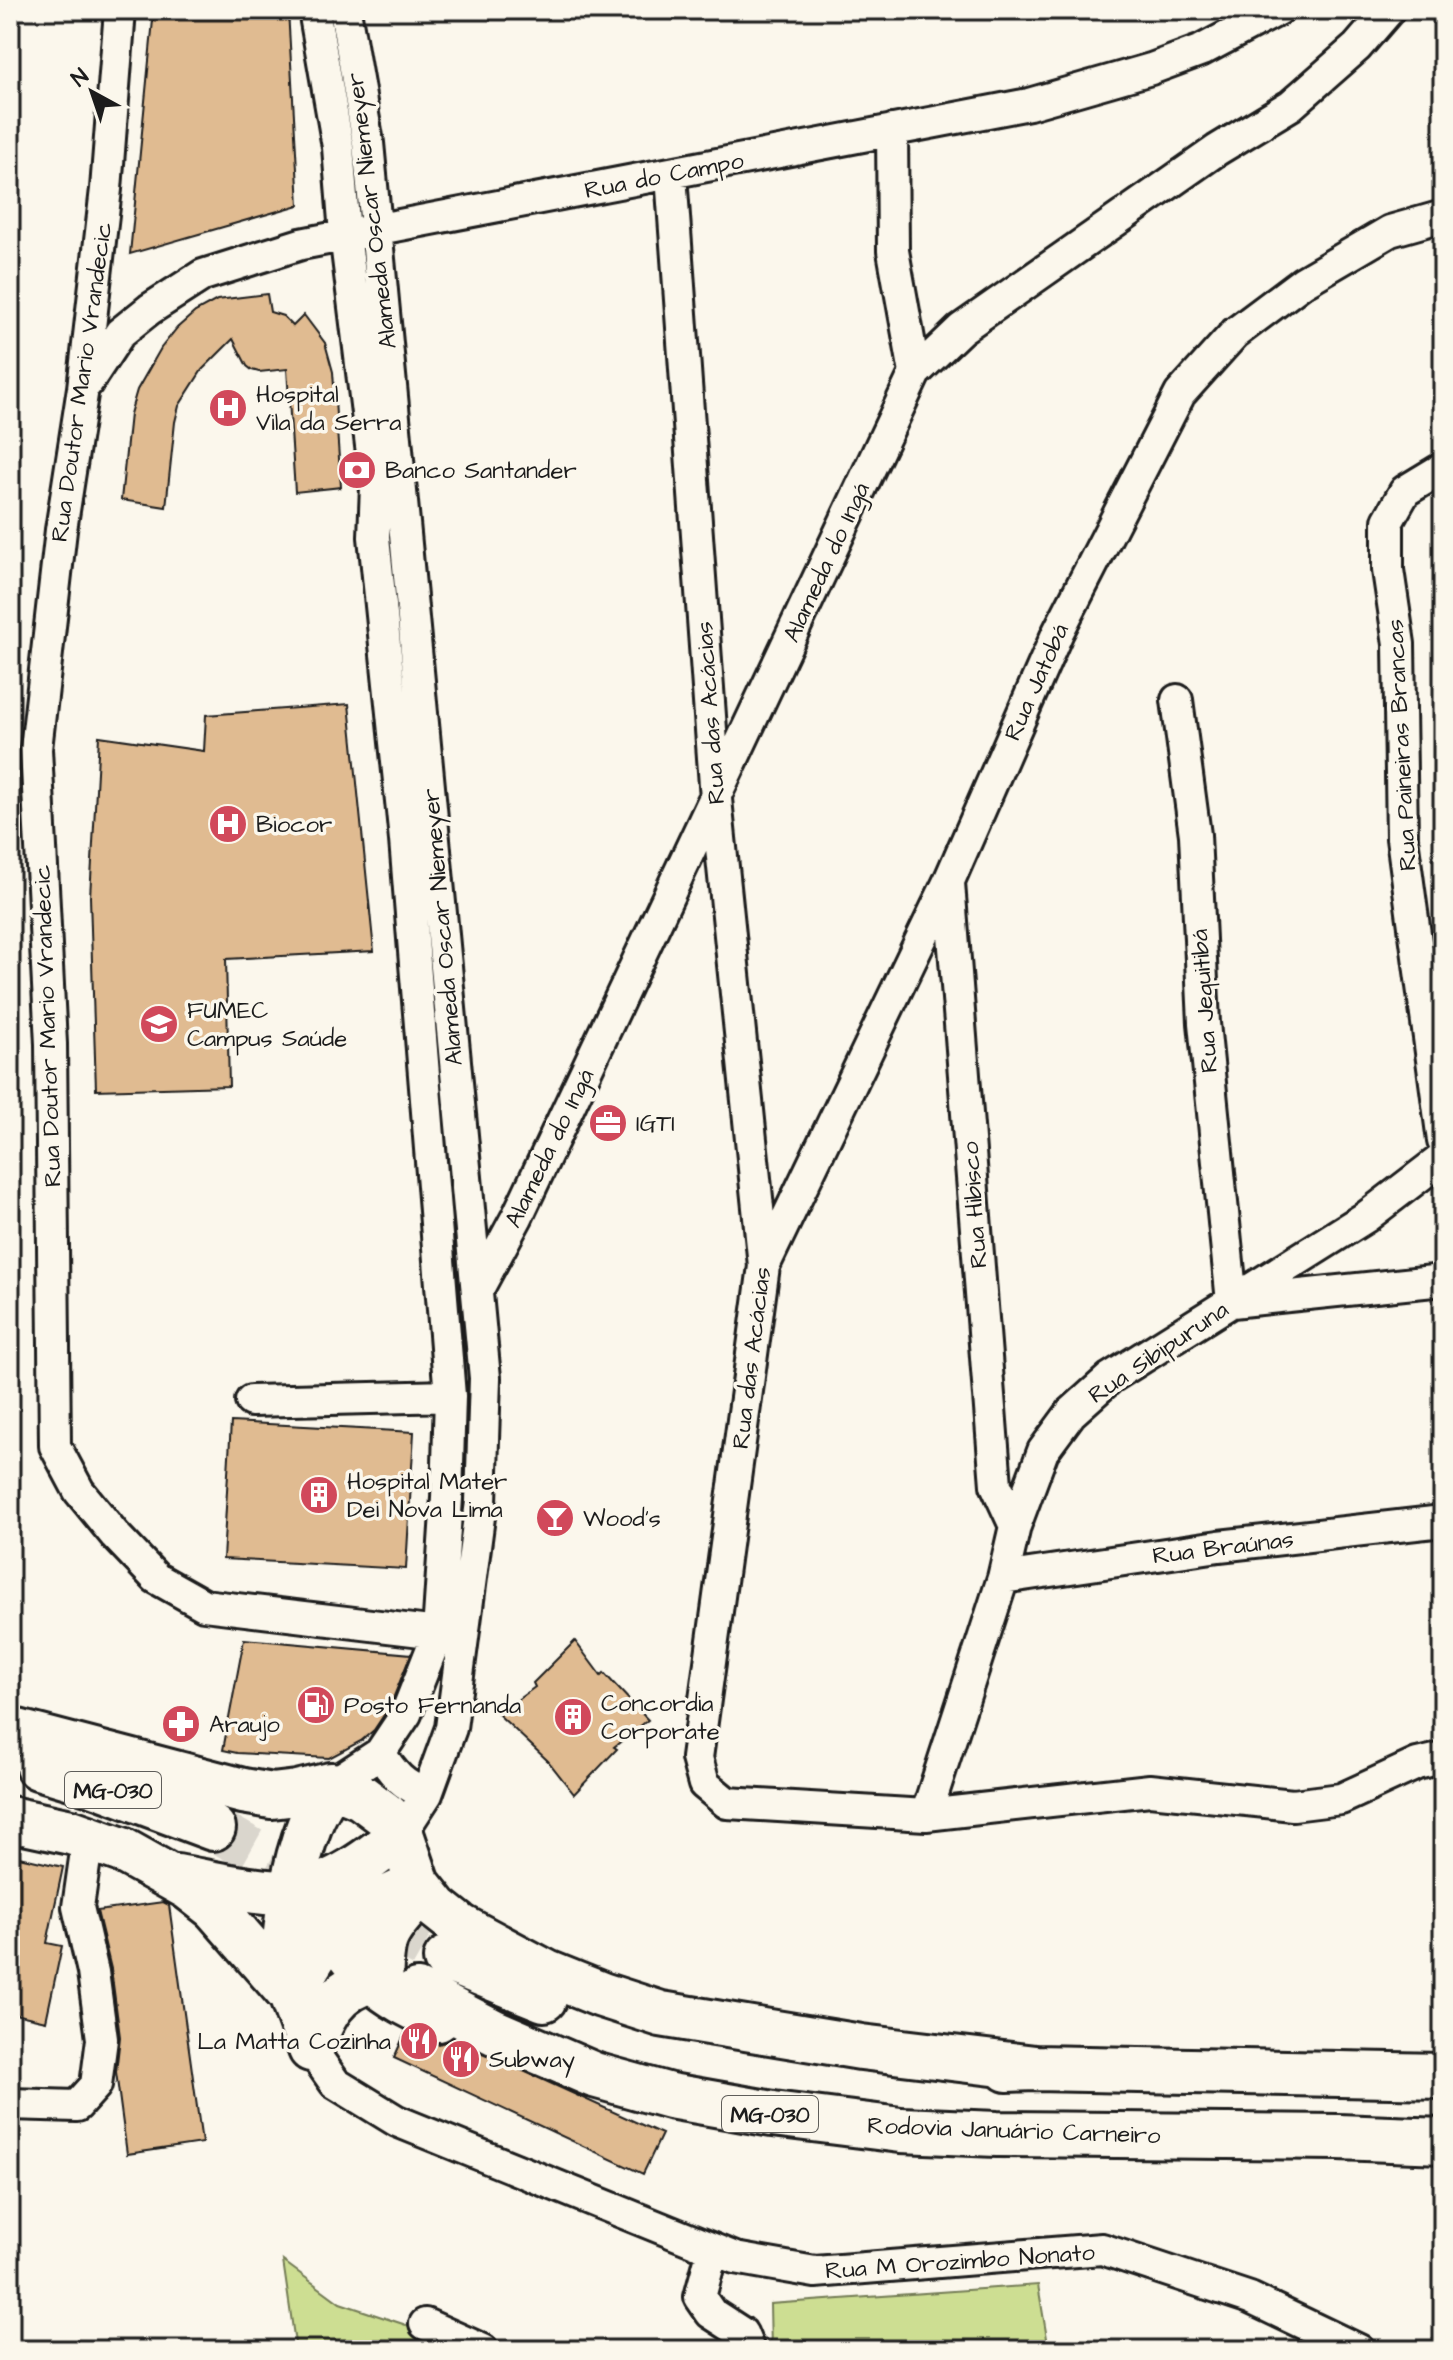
<svg xmlns="http://www.w3.org/2000/svg" width="1453" height="2360" viewBox="0 0 1453 2360" font-family="'Architects Daughter',sans-serif">
  <style>
    .green { fill: #cdde92; stroke: #747d57; stroke-width: 2 }
    .building { fill: #e0bb91; stroke: #1c1c1c; stroke-width: 2 }
    .lines { fill: none; stroke-linecap: round; stroke-linejoin: round }
    .highway-tunnel { stroke: #dad6cd; stroke-width: 44; stroke-dasharray: 44 22; stroke-linecap: butt }
    .minor-casing { stroke: #1c1c1c; stroke-width: 36 }
    .highway-casing { stroke: #1c1c1c; stroke-width: 50 }
    .minor { stroke: #fbf7ec; stroke-width: 30 }
    .highway { stroke: #fbf7ec; stroke-width: 44 }
    .labels { text-anchor: middle; stroke-width: 7; stroke-linejoin: round; paint-order: stroke }
    .shield { fill: #fbf7ec; stroke: #5f5e5a; stroke-width: 2 }
    .shield-label { font-size: 22px; font-weight: bold; fill: #1c1c1c }
    .street-label { font-size: 24px; fill: #1c1c1c; stroke: #fbf7ec }
    .poi-label { font-size: 24px; fill: #1c1c1c; stroke: #fbf7ec; text-anchor: start }
  </style>
  <rect width="100%" height="100%" fill="#fbf7ec"/>
  <filter id="ink" filterUnits="userSpaceOnUse"><feTurbulence type="fractalNoise" baseFrequency=".0125" numOctaves="2"/><feDisplacementMap in="SourceGraphic" scale="16" xChannelSelector="R" yChannelSelector="G"/><feConvolveMatrix kernelMatrix="1 2 1 2 8 2 1 2 1" color-interpolation-filters="sRGB"/></filter>
  <g filter="url(#ink)">
    <path class="green" d="M283,2261L340,2303L406,2325L437,2350H296Z
      M1038,2285L1049,2350H771L770,2304Z"/>
    <path class="building" d="M154,10H288L299,205L130,254Z
      M267,294L270,312L283,316L293,326L304,315L325,343L333,372L341,487L295,492L287,369L259,372L252,370L247,366L233,339L202,370L179,406L175,422L166,507L121,500L130,414L137,390L161,348L177,328L195,312L217,300Z
      M349,704L374,951L226,959L229,1086L96,1090L90,897L99,736L204,751L206,715Z
      M231,1422L414,1432L406,1569L223,1559Z
      M244,1639L411,1654L390,1706L374,1730L361,1741L329,1758L237,1753L223,1750Z
      M575,1641L601,1676L604,1673L648,1720L614,1747L617,1749L574,1794L548,1761L498,1714L535,1687L533,1683Z
      M10,1855L63,1867L47,1943L62,1946L46,2021L10,2013Z
      M163,1902L169,1905L202,2143L127,2154L116,2072L120,2037L111,1969L97,1911Z
      M406,2031L427,2042L439,2044L453,2039L662,2134L643,2174L394,2058Z"/>
    <g class="lines">
      <path class="highway-tunnel" d="M213,1828L446,1959"/>
      <defs>
        <path id="minor" d="M120,10L106,189L83,388L61,530L36,749L51,1044L55,1446L79,1491L115,1535L156,1578L204,1605L438,1633
          M314,10L338,147L345,234L376,486L374,537L405,840L450,1396L447,1498L438,1633L406,1714L380,1753L331,1785
          M345,10L368,143L485,1378L481,1502L451,1728L427,1794L401,1834
          M892,130L893,251L915,373
          M671,175L716,799L764,1266L697,1758L704,1784L727,1803L926,1815L1150,1790L1293,1805L1341,1799L1417,1764L1443,1758
          M87,383L120,333L150,309L203,275L301,244L1029,104L1151,69L1202,50L1278,10
          M1443,468L1405,491L1388,521V570L1399,644L1402,838L1443,1141
          M1177,700L1195,835L1204,1023L1232,1302L1443,1280
          M949,883L996,1485L1015,1526
          M764,1266L949,881L1058,632L1180,394L1235,333L1303,282L1390,231L1443,216
          M477,1291L517,1217L915,373L961,329L1217,150L1291,105L1357,47L1389,10
          M251,1401L450,1396
          M1003,1578L1219,1546L1443,1521
          M380,1753C393,1774 403,1786 427,1794
          M926,1815L1003,1578L1015,1526L1043,1451L1071,1413L1110,1378L1366,1217L1443,1158
          M311,2049L335,2083L397,2121L735,2258L815,2272L1102,2249L1250,2298L1359,2350
          M10,2104L77,2106L96,2085L102,2039L93,1972L78,1907L88,1838
          M713,2249L700,2297L711,2313L742,2333L749,2350
          M425,2324L483,2350"/>
        <path id="highway" d="M10,1730L243,1791L272,1796L297,1793L331,1785L361,1797L388,1817L401,1834L418,1884L437,1908L461,1927L547,1973L602,1995L661,2014L709,2022L861,2047L1035,2068
          M38,1767L95,1784L213,1828
          M10,1819L71,1832L122,1850L188,1887L215,1908L291,1995L311,2049
          M297,1871C321,1908 341,1949 373,1980C391,1997 415,2008 438,2019
          M177,1877C211,1883 247,1892 281,1893C325,1894 370,1860 401,1834
          M446,1959L544,1999
          M281,1983C286,1930 290,1873 310,1824C315,1810 324,1798 331,1785
          M380,1985C381,1970 380,1953 385,1939C393,1917 411,1911 418,1884
          M417,1992L494,2032L594,2075L670,2096L773,2114L901,2130L997,2134L1338,2137L1443,2141
          M291,1995C304,1974 316,1948 334,1931C358,1909 389,1898 418,1884
          M311,2049C322,2016 336,1988 373,1980
          M1007,2069L1035,2068L1443,2076"/>
      </defs>
      <use href="#minor" class="minor-casing"/>
      <use href="#highway" class="highway-casing"/>
      <use href="#minor" class="minor"/>
      <use href="#highway" class="highway"/>
    </g>
  </g>
  <defs>
    <symbol id="hospital-disc" viewBox="-11 -11 22 22"><circle r="9.5" fill="#d1495b" stroke="#fbf7ec"/><path d="M-5-5h3v3.5h4V-5h3V5h-3V1.5h-4V5h-3Z" fill="#fff"/></symbol>
    <symbol id="bank-disc" viewBox="-11 -11 22 22"><circle r="9.5" fill="#d1495b" stroke="#fbf7ec"/><path d="M-6-4H6V4H-6ZM0-2.3a2.3 2.3 0 1 0 0 4.6a2.3 2.3 0 1 0 0-4.6Z" fill="#fff"/></symbol>
    <symbol id="university-disc" viewBox="-11 -11 22 22"><circle r="9.5" fill="#d1495b" stroke="#fbf7ec"/><path d="M0-5L7-2L0 1L-7-2ZM-4 1L0 2.5L4 1V4Q0 6-4 4Z" fill="#fff"/></symbol>
    <symbol id="office-disc" viewBox="-11 -11 22 22"><circle r="9.5" fill="#d1495b" stroke="#fbf7ec"/><path d="M-6-3h4V-5.5h4V-3h4V5H-6ZM-1-4.5V-3h2v-1.5ZM-6 0V1H6V0Z" fill="#fff"/></symbol>
    <symbol id="building-disc" viewBox="-11 -11 22 22"><circle r="9.5" fill="#d1495b" stroke="#fbf7ec"/><path d="M-4-6H4V6H1V3H-1V6H-4ZM-2.5-4.3h1.7v1.8h-1.7ZM.8-4.3h1.7v1.8H.8ZM-2.5-1h1.7V.8h-1.7ZM.8-1h1.7V.8H.8Z" fill="#fff"/></symbol>
    <symbol id="bar-disc" viewBox="-11 -11 22 22"><circle r="9.5" fill="#d1495b" stroke="#fbf7ec"/><path d="M-6-5H6L.8 .8V4.5H3.5V6h-7V4.5H-.8V.8Z" fill="#fff"/></symbol>
    <symbol id="fuel-disc" viewBox="-11 -11 22 22"><circle r="9.5" fill="#d1495b" stroke="#fbf7ec"/><path d="M-5.5-6h7V0h2V4h1.3V-2.5L3-4.5l.8-.8L6-3V5H2.5V1h-1V6h-7ZM-4.2-4.7v3.2H.2V-4.7Z" fill="#fff"/></symbol>
    <symbol id="pharmacy-disc" viewBox="-11 -11 22 22"><circle r="9.5" fill="#d1495b" stroke="#fbf7ec"/><path d="M-2-6h4v4h4v4h-4v4h-4v-4h-4v-4h4Z" fill="#fff"/></symbol>
    <symbol id="restaurant-disc" viewBox="-11 -11 22 22"><circle r="9.5" fill="#d1495b" stroke="#fbf7ec"/><path d="M-5-6h1v4h1v-4h1v4h1v-4h1v5L-1.5 .5V6h-2V.5L-5-1ZM5-6V6H3V1.5H1.5Q1.5-4 5-6Z" fill="#fff"/></symbol>
  </defs>
  <g fill-rule="evenodd">
    <use href="#hospital-disc" x="206" y="386" width="44" height="44"/>
    <use href="#bank-disc" x="335" y="448" width="44" height="44"/>
    <use href="#hospital-disc" x="206" y="802" width="44" height="44"/>
    <use href="#university-disc" x="137" y="1002" width="44" height="44"/>
    <use href="#office-disc" x="586" y="1101" width="44" height="44"/>
    <use href="#building-disc" x="297" y="1473" width="44" height="44"/>
    <use href="#bar-disc" x="533" y="1496" width="44" height="44"/>
    <use href="#fuel-disc" x="294" y="1683" width="44" height="44"/>
    <use href="#building-disc" x="551" y="1695" width="44" height="44"/>
    <use href="#pharmacy-disc" x="159" y="1702" width="44" height="44"/>
    <use href="#restaurant-disc" x="397" y="2019" width="44" height="44"/>
    <use href="#restaurant-disc" x="439" y="2037" width="44" height="44"/>
  </g>
  <g class="labels">
    <g class="shield">
      <rect x="65" y="1772" width="96" height="36" rx="6"/>
      <rect x="722" y="2096" width="96" height="36" rx="6"/>
    </g>
    <g class="shield-label">
      <text x="113" y="1798">MG-030</text>
      <text x="770" y="2122">MG-030</text>
    </g>
    <g class="street-label">
      <text transform="translate(664 175) rotate(-11)" y="8">Rua do Campo</text>
      <text transform="translate(371 211) rotate(-97)" y="8">Alameda Oscar Niemeyer</text>
      <text transform="translate(81 382) rotate(-82)" y="8">Rua Doutor Mario Vrandecic</text>
      <text transform="translate(826 562) rotate(-65)" y="8">Alameda do Ingá</text>
      <text transform="translate(1036 682) rotate(-66)" y="8">Rua Jatobá</text>
      <text transform="translate(710 713) rotate(-94)" y="8">Rua das Acácias</text>
      <text transform="translate(1401 745) rotate(-93)" y="8">Rua Paineiras Brancas</text>
      <text transform="translate(442 927) rotate(-95)" y="8">Alameda Oscar Niemeyer</text>
      <text transform="translate(1204 1001) rotate(-94)" y="8">Rua Jequitibá</text>
      <text transform="translate(47 1026) rotate(-92)" y="8">Rua Doutor Mario Vrandecic</text>
      <text transform="translate(549 1148) rotate(-64)" y="8">Alameda do Ingá</text>
      <text transform="translate(974 1205) rotate(-94)" y="8">Rua Hibisco</text>
      <text transform="translate(1158 1352) rotate(-34)" y="8">Rua Sibipuruna</text>
      <text transform="translate(751 1358) rotate(-83)" y="8">Rua das Acácias</text>
      <text transform="translate(1223 1547) rotate(-7)" y="8">Rua Braúnas</text>
      <text transform="translate(1014 2130) rotate(2)" y="8">Rodovia Januário Carneiro</text>
      <text transform="translate(960 2261) rotate(-4)" y="8">Rua M Orozimbo Nonato</text>
    </g>
    <g class="poi-label">
      <text x="256" y="402">Hospital<tspan x="256" dy="28">Vila da Serra</tspan></text>
      <text x="385" y="478">Banco Santander</text>
      <text x="256" y="832">Biocor</text>
      <text x="187" y="1018">FUMEC<tspan x="187" dy="28">Campus Saúde</tspan></text>
      <text x="636" y="1131">IGTI</text>
      <text x="347" y="1489">Hospital Mater<tspan x="347" dy="28">Dei Nova Lima</tspan></text>
      <text x="583" y="1526">Wood's</text>
      <text x="601" y="1711">Concordia<tspan x="601" dy="28">Corporate</tspan></text>
      <text x="344" y="1713">Posto Fernanda</text>
      <text x="209" y="1732">Araujo</text>
      <text x="391" y="2049" text-anchor="end">La Matta Cozinha</text>
      <text x="489" y="2067">Subway</text>
    </g>
  </g>
  <rect width="1453" height="2360" fill="none" stroke="#fbf7ec" stroke-width="40"/>
  <rect x="20" y="20" width="1413" height="2320" fill="none" stroke="#1c1c1c" stroke-width="3" filter="url(#ink)"/>
  <g transform="translate(92 92) rotate(320)" stroke="#fbf7ec" stroke-width="6" paint-order="stroke">
  <path d="M0-6L14 30L0 20L-14 30Z" fill="#1c1c1c"/>
  <text y="-12" font-size="22" font-weight="bold" text-anchor="middle" fill="#1c1c1c">N</text>
  </g>
</svg>
